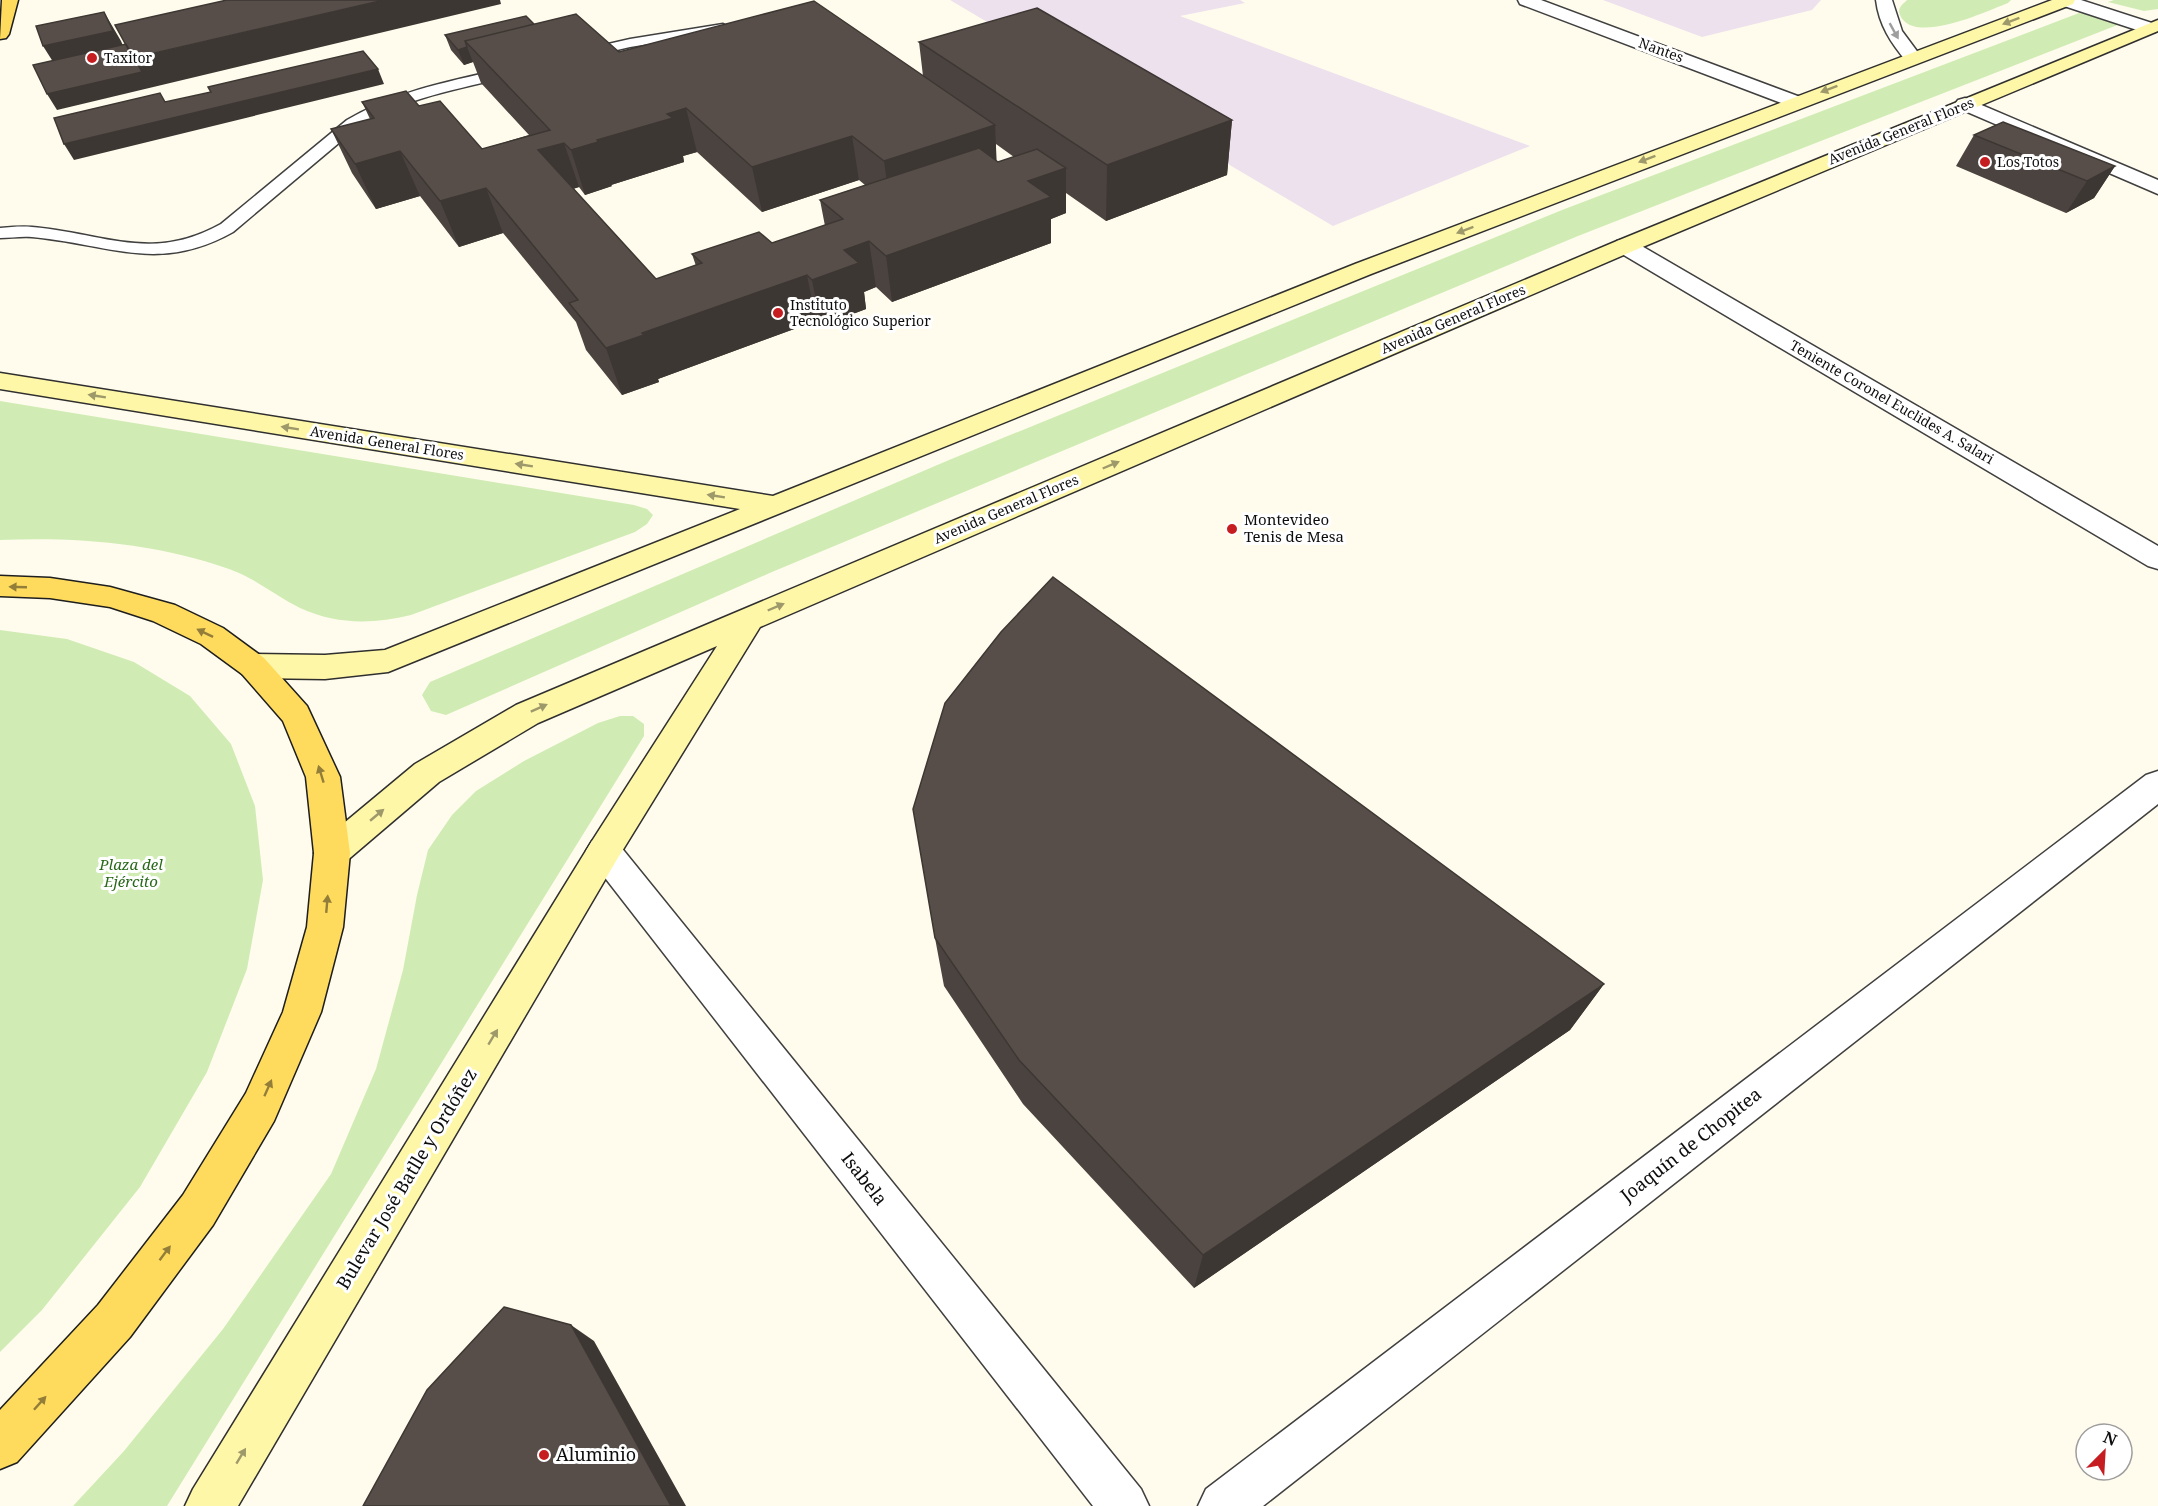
<svg xmlns="http://www.w3.org/2000/svg" width="2158" height="1506" viewBox="0 0 2158 1506" font-family="'Noto Serif',serif">
  <style>
    .industrial { fill: #ece1ed }
    .green { fill: #d0ecb4 }
    .lines { fill: none; stroke-linecap: round; stroke-linejoin: round }
    .service-casing { stroke: #404040; stroke-width: 3 }
    .minor-casing { stroke: #404040; stroke-width: 3 }
    .secondary-casing { stroke: #2f2f2f; stroke-width: 3 }
    .primary-casing { stroke: #1e1e1e; stroke-width: 3 }
    .service { fill: #fff; fill-rule: evenodd }
    .minor { fill: #fff; fill-rule: evenodd }
    .secondary { fill: #fff7a8; fill-rule: evenodd }
    .primary { fill: #ffdb5d; fill-rule: evenodd }
    .wall { fill: #4b433f; fill-rule: evenodd }
    .shaded-wall { fill: #3d3733 }
    .building { fill: #574e49; stroke: #3d3733; stroke-width: 1.5 }
    .oneway { fill: #9e996a }
    .oneway2 { fill: #9e9e9e }
    .oneway3 { fill: #927e39 }
    .poi-dot { fill: #c61d21; stroke: #fff; stroke-width: 2 }
    .labels { text-anchor: middle; stroke-width: 6; stroke-linejoin: round; paint-order: stroke }
    .far-street-label { font-size: 14px; fill: #0d0d0d; stroke: #fff }
    .far-poi-label { font-size: 14px; fill: #0d0d0d; stroke: #fff; text-anchor: start }
    .poi-label { font-size: 15px; fill: #0d0d0d; stroke: #fff; text-anchor: start }
    .park-label { font-size: 15px; font-style: italic; fill: #286919; stroke: #fff }
    .near-street-label { font-size: 18px; fill: #0d0d0d; stroke: #fff }
    .near-poi-label { font-size: 18px; fill: #0d0d0d; stroke: #fff; text-anchor: start }
  </style>
  <rect width="100%" height="100%" fill="#fffced"/>
  <path class="industrial" d="M950,0H1240L1245,3L1180,16L1530,146L1333,226Z
    M1603,0H1821L1812,10L1702,37Z"/>
  <path class="green" d="M1907,0H2011L2008,3C1987,11 1913,46 1900,15C1897,8 1902,5 1907,0Z
    M2114,0H2158V9L2144,11L2108,2Z
    M2079,13L2102,17L2120,24L1578,236L772,572L446,715L431,711L422,695L430,682L949,460L1562,210Z
    M0,401L634,505L647,509L653,515L647,524L635,532L411,615C373,624 337,625 300,608C276,596 255,578 229,569C154,543 78,537 0,540Z
    M0,630L67,639L134,662L190,696L231,744L255,806L263,880L247,969L207,1072L140,1187L42,1310L0,1352Z
    M620,716H633L644,724V736L167,1506H73L124,1451L223,1329L331,1174L376,1069L403,970L417,895L428,850L452,815L476,791L524,761L598,723Z"/>
  <g class="lines">
    <defs>
      <path id="service" d="M723,24L730,28L728,31L630,47L578,59L571,55L573,52L630,39Z
        M515,66L520,68L523,71L520,74C465,88 408,96 359,126L233,232C158,274 110,244 32,237C21,236 11,238 0,238V228C11,227 22,226 32,227C104,233 151,263 221,224L347,120C399,89 458,80 515,66Z"/>
      <path id="minor" d="M1518,0H1541L1803,98L1806,102L1803,106H1789L1520,4Z
        M1876,0H1892L1902,31L1922,58L1919,62H1907C1891,43 1879,25 1876,0Z
        M2056,0H2081L2155,24L2158,28L2155,32H2143L2058,4Z
        M1965,98L2158,180V194L1958,108L1955,104L1958,100Z
        M1625,239L1633,241L2158,546V569L2148,566L1617,251L1614,246L1617,241Z
        M2158,771V804L1263,1506H1198L1206,1489L2146,775Z
        M604,836L616,841L1141,1489L1149,1506H1093L592,861L586,851L592,841Z"/>
      <path id="secondary" d="M2052,0H2075L2073,4L1371,274L388,672L325,679L253,678L242,674L237,666L242,658L253,654L325,655L385,650L740,509L0,389V373L773,496L1355,264Z
        M2158,20V31L1633,251L760,627L616,861L238,1506H185L193,1489L592,841L717,646L538,723L439,782L344,863L332,868L320,863L314,853L320,843L415,764L516,705L1617,241Z"/>
      <path id="primary" d="M2,0H18L9,34L6,38L0,39Z
        M0,576L50,578L110,587L175,605L223,628L264,658L307,706L340,777L350,853L343,927L321,1012L274,1121L213,1225L130,1337L17,1462L0,1469V1410L98,1305L183,1195L246,1093L283,1012L307,927L314,853L306,777L283,721L242,674L201,644L153,621L110,607L50,598L0,596Z"/>
    </defs>
    <use href="#service" class="service-casing"/>
    <use href="#minor" class="minor-casing"/>
    <use href="#secondary" class="secondary-casing"/>
    <use href="#primary" class="primary-casing"/>
    <use href="#service" class="service"/>
    <use href="#minor" class="minor"/>
    <use href="#secondary" class="secondary"/>
    <use href="#primary" class="primary"/>
  </g>
  <path class="wall" d="M534,24L619,52L923,76L919,42L1232,120L1227,175L1106,221L1066,193V213L1051,219V243L892,302L876,287L864,292L866,309L821,326L816,321L658,379L659,382L622,395L586,350L576,322L503,233L459,247L420,196L376,209L352,173L331,129L370,119L362,102L419,106L482,149L529,135L481,83L473,62L464,65L451,50L445,35ZM996,144L1014,157L998,162L996,161ZM697,152L762,212L859,180L865,185L820,200L825,226L772,243L692,254L696,266L656,279L573,189L579,187L585,195L612,186L611,185L684,162L683,156Z
    M1974,135L2115,166L2094,198L2066,213L1956,166Z
    M935,938L1604,984L1570,1030L1194,1288L1023,1104L944,986Z"/>
  <path class="shaded-wall" d="M384,0H500L501,4L57,110L47,94L133,58Z
    M104,12L121,41L130,61L62,76L43,46Z
    M467,47L473,62L464,65L458,50Z
    M378,69L384,84L74,160L64,144Z
    M686,108L697,152L683,156L684,162L611,185L612,186L585,195L571,150L667,114Z
    M1232,120L1227,175L1106,221L1107,165Z
    M995,125L997,169L890,206L884,161Z
    M852,136L859,180L762,212L752,167Z
    M564,143L579,187L553,195L538,150Z
    M400,151L420,196L376,209L355,164Z
    M2115,166L2094,198L2066,213L2087,181Z
    M1066,168V213L1051,219V243L892,302L886,256L1028,181Z
    M486,188L503,233L459,247L440,201Z
    M869,241L876,287L864,292L866,309L821,326L812,280L844,250Z
    M807,275L816,321L658,379L659,382L622,395L606,348L642,333Z
    M1604,984L1570,1030L1194,1288L1203,1255Z
    M571,1325L594,1341L686,1506H671Z"/>
  <path class="building" d="M227,0H384L133,58L115,25Z
    M814,1L995,125L884,161L852,136L752,167L686,108L667,114L673,118L597,140L598,142L571,150L564,143L538,150L656,279L702,263L692,254L759,232L772,243L843,219L820,200L979,148L998,162L1037,149L1066,168L1028,181L1051,197L886,256L869,241L844,250L859,263L812,280L807,275L642,333L644,335L606,348L569,303L578,300L486,188L440,201L400,151L355,164L331,129L374,118L362,102L406,91L419,106L440,101L482,149L550,130L465,41L576,14L619,52Z
    M1037,8L1232,120L1107,165L919,42Z
    M104,12L113,31L43,46L36,26Z
    M526,16L534,24L465,41L467,47L458,50L445,35Z
    M126,44L142,72L47,94L33,65Z
    M363,51L378,69L64,144L54,118L160,93L165,102L211,92L208,87Z
    M2003,122L2115,166L2087,181L1974,135Z
    M1053,577L1604,984L1203,1255L1019,1060L935,938L913,809L945,703L1001,632Z
    M504,1307L571,1325L671,1506H363L427,1390Z"/>
  <defs><path id="oneway-solid" d="M-6-.8H1V-3.2L6.5 0L1 3.2V.8H-6Z" transform="scale(1.5)"/></defs>
  <g class="oneway">
    <use href="#oneway-solid" transform="translate(2011 21) rotate(159)"/>
    <use href="#oneway-solid" transform="translate(1829 89) rotate(159)"/>
    <use href="#oneway-solid" transform="translate(1647 159) rotate(159)"/>
    <use href="#oneway-solid" transform="translate(1465 230) rotate(159)"/>
    <use href="#oneway-solid" transform="translate(97 396) rotate(-171)"/>
    <use href="#oneway-solid" transform="translate(290 428) rotate(-171)"/>
    <use href="#oneway-solid" transform="translate(524 465) rotate(-171)"/>
    <use href="#oneway-solid" transform="translate(1111 465) rotate(-23)"/>
    <use href="#oneway-solid" transform="translate(716 496) rotate(-171)"/>
    <use href="#oneway-solid" transform="translate(776 607) rotate(-23)"/>
    <use href="#oneway-solid" transform="translate(539 708) rotate(-24)"/>
    <use href="#oneway-solid" transform="translate(377 815) rotate(-40)"/>
    <use href="#oneway-solid" transform="translate(493 1037) rotate(-59)"/>
    <use href="#oneway-solid" transform="translate(241 1456) rotate(-59)"/>
  </g>
  <use class="oneway2" href="#oneway-solid" transform="translate(1894 31) rotate(61)"/>
  <g class="oneway3">
    <use href="#oneway-solid" transform="translate(18 587) rotate(-178)"/>
    <use href="#oneway-solid" transform="translate(205 633) rotate(-154)"/>
    <use href="#oneway-solid" transform="translate(321 774) rotate(-107)"/>
    <use href="#oneway-solid" transform="translate(327 904) rotate(-85)"/>
    <use href="#oneway-solid" transform="translate(268 1088) rotate(-66)"/>
    <use href="#oneway-solid" transform="translate(165 1253) rotate(-53)"/>
    <use href="#oneway-solid" transform="translate(40 1403) rotate(-48)"/>
  </g>
  <g class="poi-dot">
    <circle cx="92" cy="58" r="6"/>
    <circle cx="1985" cy="162" r="6"/>
    <circle cx="778" cy="313" r="6"/>
    <circle cx="1232" cy="529" r="6"/>
    <circle cx="544" cy="1455" r="6"/>
  </g>
  <g class="labels">
    <g class="far-street-label">
      <text transform="translate(1661 50) rotate(20)" y="5">Nantes</text>
      <text transform="translate(1901 131) rotate(-22)" y="5">Avenida General Flores</text>
      <text transform="translate(1453 319) rotate(-23)" y="5">Avenida General Flores</text>
      <text transform="translate(1892 402) rotate(30)" y="5">Teniente Coronel Euclides A. Salari</text>
      <text transform="translate(387 443) rotate(9)" y="5">Avenida General Flores</text>
      <text transform="translate(1006 509) rotate(-23)" y="5">Avenida General Flores</text>
    </g>
    <g class="far-poi-label">
      <text x="104" y="63">Taxitor</text>
      <text x="1997" y="167">Los Totos</text>
      <text x="790" y="310">Instituto<tspan x="790" dy="16">Tecnológico Superior</tspan></text>
    </g>
    <g class="poi-label">
      <text x="1244" y="525">Montevideo<tspan x="1244" dy="17">Tenis de Mesa</tspan></text>
    </g>
    <g class="park-label">
      <text x="131" y="870">Plaza del<tspan x="131" dy="17">Ejército</tspan></text>
    </g>
    <g class="near-street-label">
      <text transform="translate(1691 1145) rotate(-38)" y="6">Joaquín de Chopitea</text>
      <text transform="translate(407 1179) rotate(-59)" y="6">Bulevar José Batlle y Ordóñez</text>
      <text transform="translate(864 1179) rotate(52)" y="6">Isabela</text>
    </g>
    <g class="near-poi-label">
      <text x="556" y="1461">Aluminio</text>
    </g>
  </g>
  <g transform="translate(2104 1452) rotate(24)"><circle r="28" fill="#ffffff" stroke="#9e9e9e" stroke-width="1.5"/>
  <path d="M0-4.5L10 22L0 15L-10 22Z" fill="#c61d21"/>
  <text y="-9" font-size="16" font-weight="bold" text-anchor="middle" fill="#0d0d0d">N</text>
  </g>
</svg>
